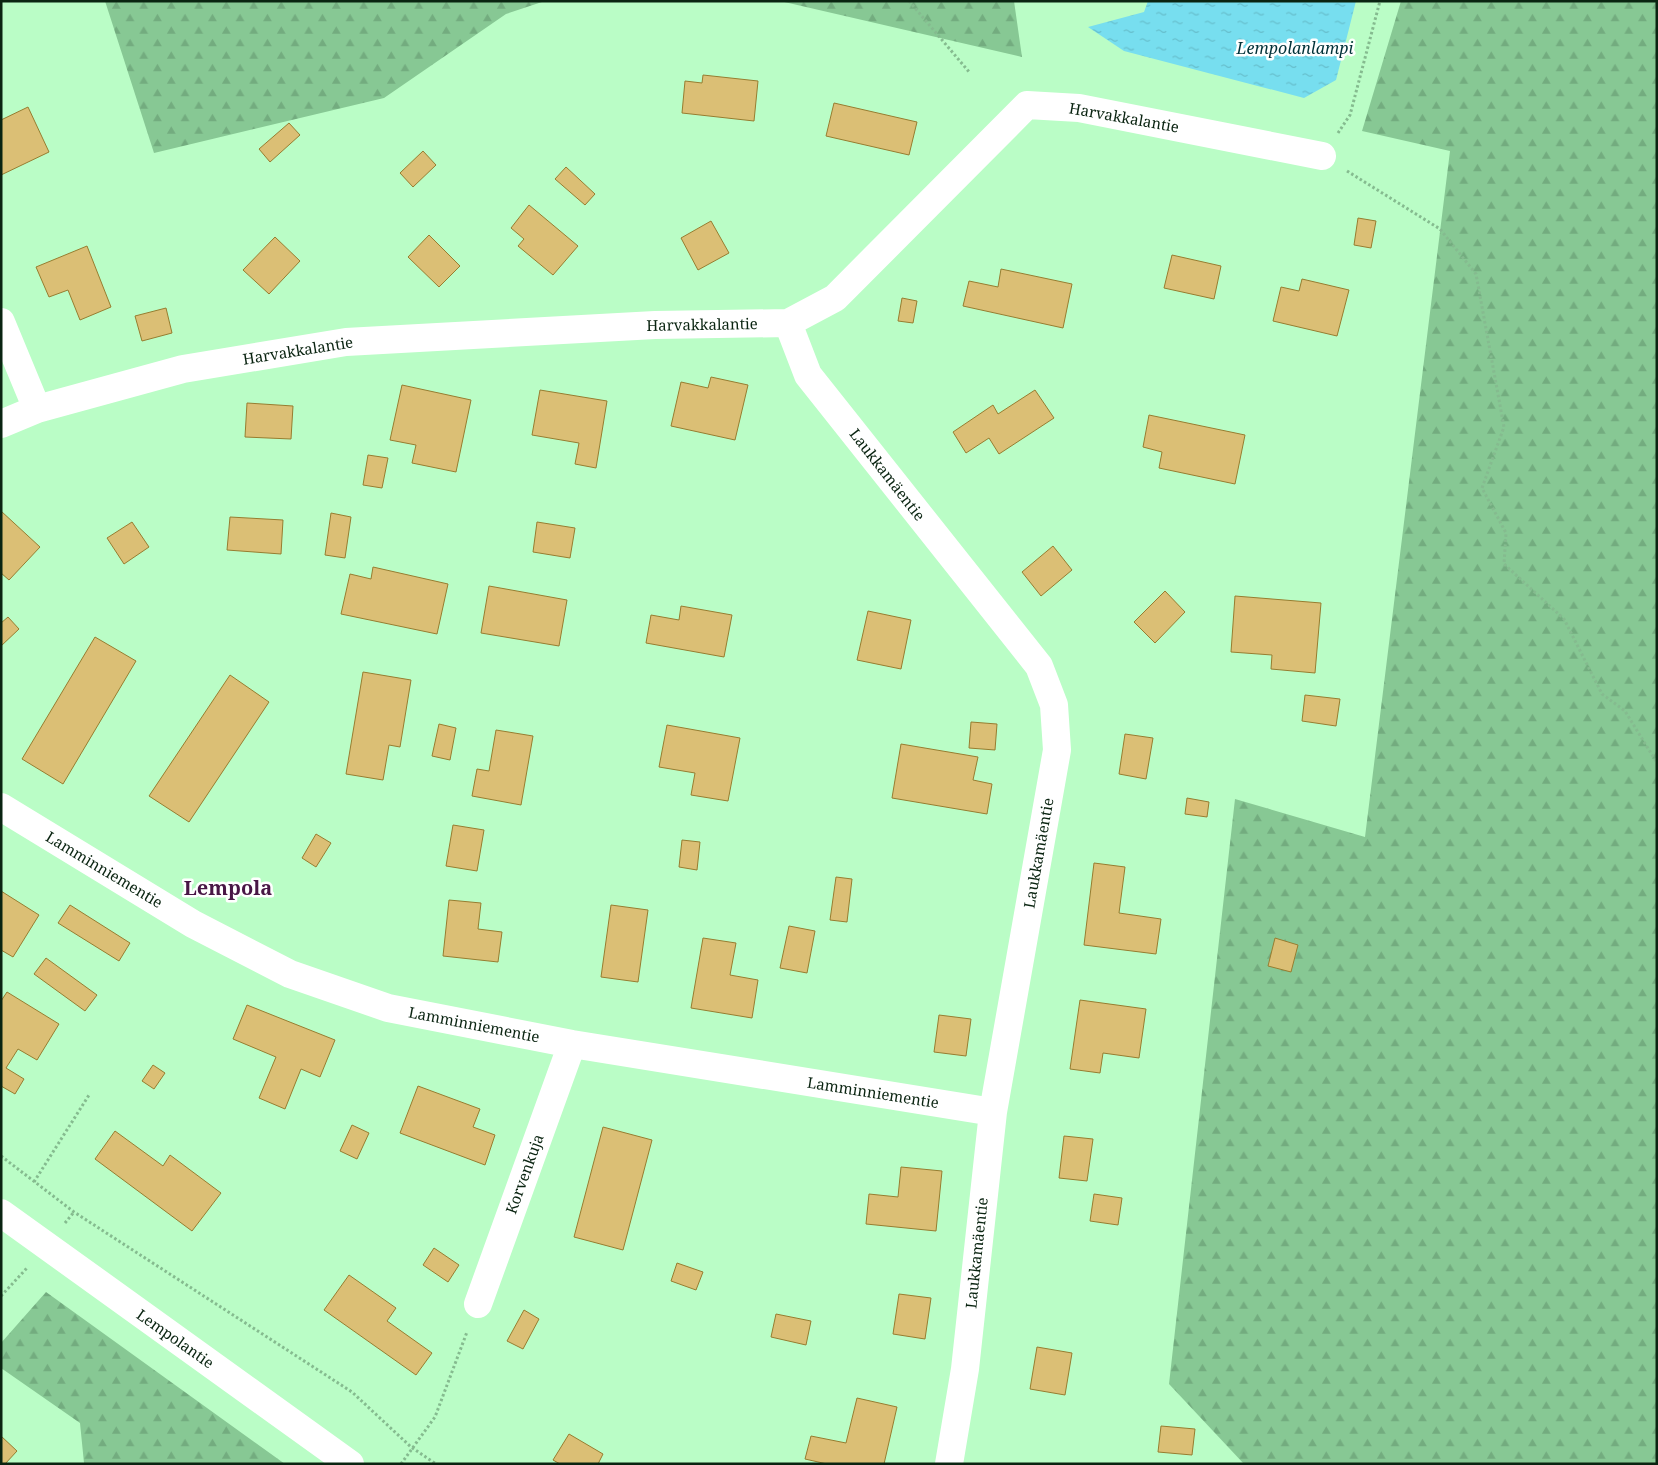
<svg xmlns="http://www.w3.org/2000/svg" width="1658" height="1465" viewBox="0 0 1658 1465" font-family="'Noto Serif',serif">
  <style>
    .forest { fill: url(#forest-firs) }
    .water { fill: url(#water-ripples) }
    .building { fill: #dbbf75; stroke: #977d30 }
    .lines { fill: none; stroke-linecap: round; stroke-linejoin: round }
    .path { stroke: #85bb8f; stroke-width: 3; stroke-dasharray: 2.5 2.5; stroke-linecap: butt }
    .minor { stroke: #fff; stroke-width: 28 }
    .tertiary { stroke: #fff; stroke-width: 28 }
    .labels { text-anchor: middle; stroke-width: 5; stroke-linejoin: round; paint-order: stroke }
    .street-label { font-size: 15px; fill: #0a2411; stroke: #fff }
    .water-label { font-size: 16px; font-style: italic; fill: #003138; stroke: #fff }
    .district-label { font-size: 20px; font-weight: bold; fill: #481645; stroke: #fff }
  </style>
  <defs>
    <pattern id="forest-firs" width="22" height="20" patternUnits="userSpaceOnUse" patternTransform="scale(1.25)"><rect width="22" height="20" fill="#87c894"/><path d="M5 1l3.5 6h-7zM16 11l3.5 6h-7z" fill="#73ac7f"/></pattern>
    <pattern id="water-ripples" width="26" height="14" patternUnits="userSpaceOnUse" patternTransform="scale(1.25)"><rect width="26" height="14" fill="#77deef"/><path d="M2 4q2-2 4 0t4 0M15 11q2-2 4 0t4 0" fill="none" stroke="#66becc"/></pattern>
  </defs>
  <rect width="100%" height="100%" fill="#bafdc6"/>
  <path class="forest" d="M105,1H545L506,14L384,98L154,153Z
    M780,1H1014L1022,57Z
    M1401,1H1657V1464H1244L1169,1384L1235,799L1365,837L1450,151L1362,131Z
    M46,1292L285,1464L84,1463L80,1423L1,1368V1343Z"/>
  <path class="water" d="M1148,1H1356L1336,80L1304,98L1124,51L1088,27L1144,12Z"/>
  <path class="building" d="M703,75L758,81L754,121L682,113L685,81L702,83Z
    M834,103L917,122L909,155L826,136Z
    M28,107L49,152L1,175V120Z
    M289,123L300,135L270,162L259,149Z
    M423,151L436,165L413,187L400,173Z
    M566,167L595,194L585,205L555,179Z
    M529,205L578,246L553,275L518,246L524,239L511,228Z
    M1358,218L1376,221L1371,248L1354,245Z
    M711,221L729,253L698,270L681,238Z
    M429,235L460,266L439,287L408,257Z
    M275,237L300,261L269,294L243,270Z
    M87,246L111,307L80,320L68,290L49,297L36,267Z
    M1172,255L1221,266L1214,299L1164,288Z
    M1001,269L1072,284L1063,328L963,306L969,281L998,287Z
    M1302,279L1349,290L1337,336L1273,321L1281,287L1299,291Z
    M902,298L917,301L913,323L898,321Z
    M166,308L172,333L142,341L135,316Z
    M711,377L748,385L735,440L671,426L681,382L708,388Z
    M402,385L471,400L456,472L412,463L416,445L390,440Z
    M540,390L607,401L596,468L575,464L579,443L532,435Z
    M1035,390L1054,418L999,454L989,438L966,453L953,432L993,405L998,414Z
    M247,403L293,406L291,439L245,437Z
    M1149,415L1245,435L1235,484L1159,468L1162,452L1143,447Z
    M368,455L388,458L382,488L363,485Z
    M1,511L40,547L9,580L1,573Z
    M331,513L351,517L345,558L325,555Z
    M230,517L283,520L281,554L227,550Z
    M132,522L149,547L124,564L107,538Z
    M537,522L575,528L570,558L533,552Z
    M1053,546L1072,570L1041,596L1022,572Z
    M373,567L448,584L437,634L341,614L350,574L371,579Z
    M489,586L567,600L559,646L481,633Z
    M1165,591L1185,612L1155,643L1134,622Z
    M1235,596L1321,603L1315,673L1271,669L1272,655L1231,652Z
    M681,606L732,615L724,657L646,643L651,615L679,620Z
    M868,611L911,620L901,669L857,660Z
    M8,617L19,629L1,646V623Z
    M95,637L136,661L63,784L22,759Z
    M363,672L411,680L400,747L389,745L383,780L346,774Z
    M230,675L269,702L189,822L149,796Z
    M1305,695L1340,699L1336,726L1302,721Z
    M971,722L997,724L995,750L969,748Z
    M439,724L456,728L450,760L432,756Z
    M667,725L740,738L728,801L691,795L695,773L659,767Z
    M496,730L533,736L521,805L472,796L477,769L489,771Z
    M1125,734L1153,738L1146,779L1119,774Z
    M901,744L978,757L973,780L992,784L987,814L892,798Z
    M1187,798L1209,802L1207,817L1185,814Z
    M453,825L484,830L477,871L446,866Z
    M316,834L331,843L316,867L302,858Z
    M682,840L700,842L697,870L679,867Z
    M1094,863L1125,867L1119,913L1161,919L1156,954L1084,945Z
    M836,877L852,879L847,922L830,920Z
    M1,891L39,915L13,957L1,950Z
    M449,900L481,903L478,929L502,932L498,962L443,956Z
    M70,905L130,943L119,961L58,923Z
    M611,905L648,910L638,982L601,977Z
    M789,926L815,931L807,973L780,968Z
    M703,938L736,943L730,975L758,980L752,1018L691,1008Z
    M1275,938L1298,945L1291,972L1268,966Z
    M46,958L97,995L85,1011L34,974Z
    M7,992L59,1024L37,1060L18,1049L6,1068L24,1079L15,1094L1,1086V1001Z
    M1080,1000L1146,1009L1139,1058L1103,1053L1100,1073L1070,1069Z
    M247,1005L335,1040L320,1077L301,1069L285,1109L259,1098L276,1057L233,1039Z
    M939,1015L971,1019L966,1056L934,1052Z
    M153,1065L165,1073L154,1089L142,1081Z
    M418,1086L480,1109L473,1127L495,1135L485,1165L400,1133Z
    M352,1125L369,1133L357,1159L340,1151Z
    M603,1127L652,1140L623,1250L574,1237Z
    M115,1131L163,1166L170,1155L221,1193L192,1231L95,1159Z
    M1064,1136L1093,1139L1087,1181L1059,1178Z
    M901,1167L942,1171L936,1231L866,1224L869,1194L898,1197Z
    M1094,1194L1122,1198L1118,1225L1090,1221Z
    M434,1248L459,1265L448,1282L423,1265Z
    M677,1263L703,1272L696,1290L671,1281Z
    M349,1275L396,1308L387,1321L432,1353L416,1375L324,1310Z
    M899,1294L931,1298L925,1339L893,1334Z
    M524,1310L539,1319L523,1349L507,1341Z
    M776,1314L811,1321L806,1345L771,1337Z
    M1037,1347L1072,1353L1065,1395L1030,1389Z
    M857,1398L897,1407L884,1464H827L805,1459L811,1436L846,1443Z
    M1161,1426L1195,1429L1192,1455L1158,1452Z
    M569,1434L603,1454L598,1464H560L553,1460Z
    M1,1436L17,1451L5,1464H1Z"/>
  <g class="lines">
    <path class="path" d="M909,1L970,73
      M1338,133L1350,115L1380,1
      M1347,171L1440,229L1476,274L1504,427L1482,488L1506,533L1504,564L1564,619L1602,694L1625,711L1657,763
      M1,1156L74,1212L352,1392L411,1447L436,1464
      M34,1182L89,1095
      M65,1223L74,1212
      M1,1296L27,1268
      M401,1464L435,1417L467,1332"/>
    <path class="minor" d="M1,322L37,409
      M788,323L808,375L1039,666L1054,705L1057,750L993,1112L965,1369L949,1464
      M1,424L37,409L183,369L346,342L655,325L788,323L835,298L1027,105L1079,108L1322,156
      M1,807L193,924L290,974L388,1008L572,1044L993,1112
      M478,1304L572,1044"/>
    <path class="tertiary" d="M1,1213L350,1464"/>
  </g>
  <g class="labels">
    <g class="street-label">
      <text transform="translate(1124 118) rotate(10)" y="5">Harvakkalantie</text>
      <text transform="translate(702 325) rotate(-1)" y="5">Harvakkalantie</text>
      <text transform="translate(298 351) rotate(-9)" y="5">Harvakkalantie</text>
      <text transform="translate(887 475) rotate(52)" y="5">Laukkamäentie</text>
      <text transform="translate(1039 853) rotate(-80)" y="5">Laukkamäentie</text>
      <text transform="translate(104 870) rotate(31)" y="5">Lamminniementie</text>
      <text transform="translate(474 1025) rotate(11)" y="5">Lamminniementie</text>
      <text transform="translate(873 1093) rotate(9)" y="5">Lamminniementie</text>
      <text transform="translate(525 1174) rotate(-70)" y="5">Korvenkuja</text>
      <text transform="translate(977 1253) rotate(-84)" y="5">Laukkamäentie</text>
      <text transform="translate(175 1339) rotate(35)" y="5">Lempolantie</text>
    </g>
    <g class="water-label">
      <text x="1295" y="54">Lempolanlampi</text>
    </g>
    <g class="district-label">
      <text x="228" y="895">Lempola</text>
    </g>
  </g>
  <rect width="1658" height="1465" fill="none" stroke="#0a2411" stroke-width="5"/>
</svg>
